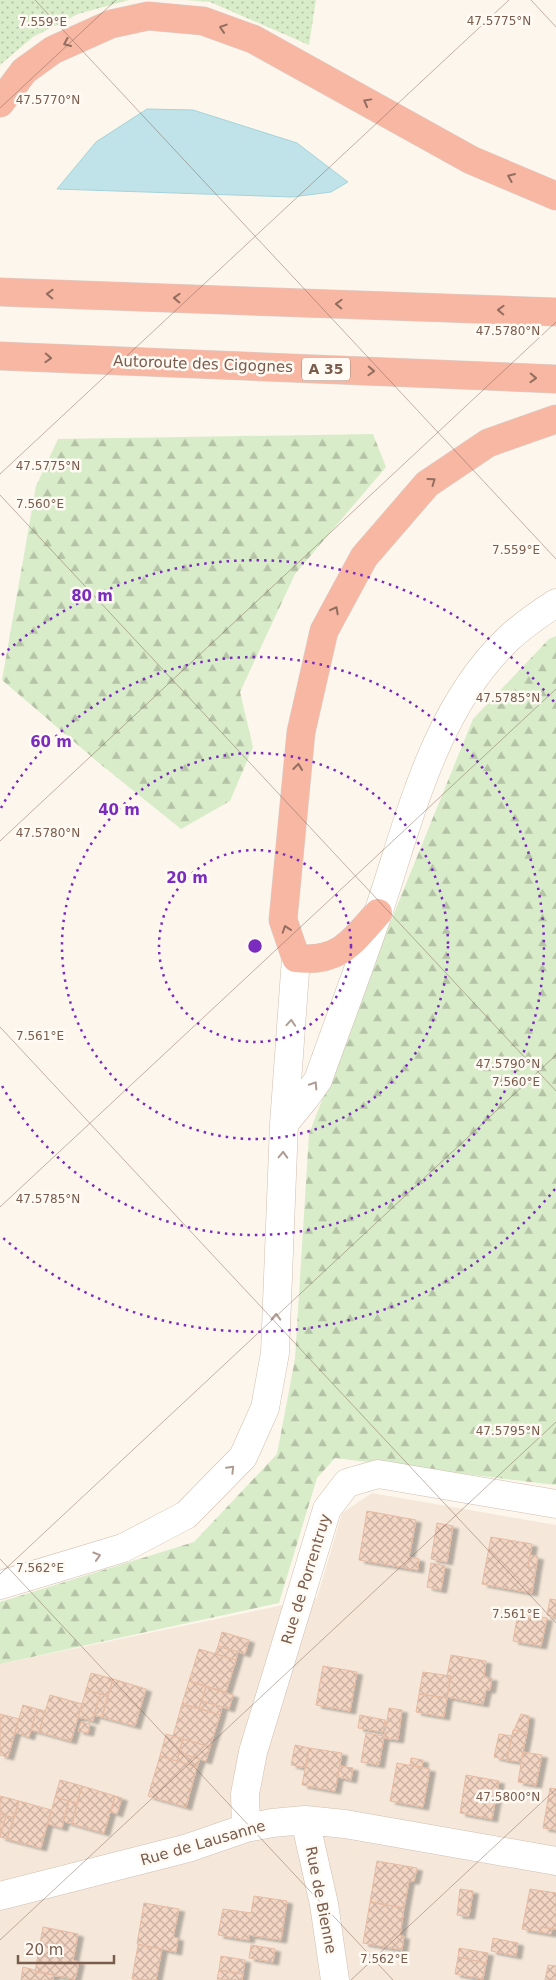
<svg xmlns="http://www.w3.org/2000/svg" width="556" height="1980" viewBox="0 0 556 1980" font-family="'DejaVu Sans',sans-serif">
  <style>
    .residential { fill: #f5e8da }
    .grass { fill: url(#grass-dots) }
    .forest { fill: url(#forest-firs) }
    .water { fill: #bfe3e8; stroke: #a5d3da }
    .building { fill: url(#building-cross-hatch); stroke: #e6bba3; filter: url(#shadow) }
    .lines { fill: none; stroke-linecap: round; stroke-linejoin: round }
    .minor-casing { stroke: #d1beb0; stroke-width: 29 }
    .motorway-casing { stroke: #dad1cd; stroke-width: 29 }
    .minor { stroke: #fff; stroke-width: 28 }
    .motorway { stroke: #f7b7a3; stroke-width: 28 }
    .oneway { stroke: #936e5e }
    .oneway2 { stroke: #af9d94 }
    .ticks { fill: none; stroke: #7a5c4d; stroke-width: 1; stroke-opacity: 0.45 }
    .ring { fill: none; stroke: #7b2cbf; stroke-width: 2.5; stroke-dasharray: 2.5 5 }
    .labels { text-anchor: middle; stroke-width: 5; stroke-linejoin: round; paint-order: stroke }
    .shield { fill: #fffaf3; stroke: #a28b7f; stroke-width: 1 }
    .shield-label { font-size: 14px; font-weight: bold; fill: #7a5c4d }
    .street-label { font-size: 15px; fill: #7a5c4d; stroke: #fffaf3 }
    .ticks-label { font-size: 12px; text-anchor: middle; fill: #7a5c4d; stroke: #fffaf3; stroke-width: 5; stroke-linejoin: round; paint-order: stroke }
    .centre { fill: #7b2cbf; stroke: #fffaf3; stroke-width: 2.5 }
    .ring-label { font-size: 15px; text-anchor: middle; font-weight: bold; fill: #7b2cbf; stroke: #fffaf3; stroke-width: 5; stroke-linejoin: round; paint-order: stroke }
  </style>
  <defs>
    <pattern id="grass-dots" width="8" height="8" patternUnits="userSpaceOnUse" patternTransform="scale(1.25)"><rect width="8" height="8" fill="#d8ecc9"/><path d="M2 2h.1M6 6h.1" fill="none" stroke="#b4c2a5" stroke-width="1.8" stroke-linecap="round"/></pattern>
    <pattern id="forest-firs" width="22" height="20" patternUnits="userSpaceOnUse" patternTransform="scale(1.25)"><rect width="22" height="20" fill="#d8ecc9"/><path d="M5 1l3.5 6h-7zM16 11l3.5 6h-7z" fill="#b4c2a5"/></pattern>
    <pattern id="building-cross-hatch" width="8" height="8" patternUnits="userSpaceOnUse" patternTransform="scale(1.25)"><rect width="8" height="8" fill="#f3d5c3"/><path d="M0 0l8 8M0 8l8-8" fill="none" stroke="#cab0a1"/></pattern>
    <filter id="shadow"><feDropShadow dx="5.5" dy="3" stdDeviation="1" flood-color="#0004"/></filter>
  </defs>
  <rect width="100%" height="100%" fill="#fdf6ec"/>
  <path class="residential" d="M372,1493L556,1525V1980H0V1664L317,1598L342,1513Z"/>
  <path class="grass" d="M0,0H129L78,14L33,37L0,65Z
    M185,0H316L309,45L210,2Z"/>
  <path class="forest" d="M373,434L386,467L295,574L240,692L253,747L230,801L181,829L99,763L2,680L36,486L58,439Z
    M556,636V1485L335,1458L317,1478L279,1603L0,1664V1602L194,1542L277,1454L295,1359L309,1134L384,938L473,719L549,639Z"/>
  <path class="water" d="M147,109L193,110L297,143L348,182L331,192L292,197L57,189L96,142Z"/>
  <path class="building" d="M367,1511L416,1520L409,1557L419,1559L418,1570L359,1560Z
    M437,1523L453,1526L447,1562L431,1559Z
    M491,1537L532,1544L528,1567L536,1568L532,1593L482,1584Z
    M530,1555L538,1557L536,1568L528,1567Z
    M431,1563L445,1566L441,1590L427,1587Z
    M550,1599L556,1600V1617L547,1615Z
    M518,1613L547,1618L541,1646L513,1641Z
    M222,1632L249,1640L245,1654L218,1646Z
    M218,1646L238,1652L236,1660L215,1654Z
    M199,1649L236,1660L226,1692L189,1681Z
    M451,1655L486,1661L484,1677L492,1678L490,1690H486L483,1704L447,1697L451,1676H447Z
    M323,1666L357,1672L350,1711L316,1705Z
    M423,1672L451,1676L447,1698L419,1694Z
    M91,1673L113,1679L108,1696L86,1690Z
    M113,1679L146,1689L135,1726L102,1717Z
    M189,1681L206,1687L199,1708L182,1704Z
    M206,1687L233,1695L229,1709L202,1701Z
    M86,1690L100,1694L93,1721L78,1717Z
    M100,1694L108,1696L102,1717L94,1715Z
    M419,1694L447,1698L444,1717L416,1712Z
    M50,1695L82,1704L71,1741L39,1732Z
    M202,1701L222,1707L220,1715L199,1708Z
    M182,1704L220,1715L210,1747L173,1736Z
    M23,1705L37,1709L29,1737L15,1732Z
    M389,1708L402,1710L398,1740L384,1738Z
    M37,1709L45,1711L39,1732L31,1730Z
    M0,1714L19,1719L8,1757L0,1755Z
    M521,1714L529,1716L527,1732L514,1730Z
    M360,1715L385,1720L383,1732L358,1728Z
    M81,1722L90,1724L88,1733L78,1731Z
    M513,1730L527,1732L521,1762L507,1760Z
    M366,1733L384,1736L379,1765L361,1762Z
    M166,1734L183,1739L177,1761L160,1756Z
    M499,1734L512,1736L507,1760L494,1757Z
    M183,1739L210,1747L206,1761L179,1753Z
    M295,1745L309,1748L306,1768L291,1765Z
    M309,1748L342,1753L335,1791L302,1785Z
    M523,1752L542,1755L536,1785L518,1782Z
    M179,1753L200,1759L197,1767L177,1761Z
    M160,1756L197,1767L186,1807L148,1796Z
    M411,1758L423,1760L422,1767L410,1765Z
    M397,1763L430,1769L423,1807L390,1801Z
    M340,1766L353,1768L351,1780L338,1777Z
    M466,1775L499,1781L492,1819L460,1813Z
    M60,1780L82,1786L77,1803L55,1797Z
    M82,1786L115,1796L104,1833L72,1824Z
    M550,1788L556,1789V1830L543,1828Z
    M0,1796L19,1801L14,1818L0,1814Z
    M115,1796L122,1798L117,1814L111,1812Z
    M55,1797L69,1801L62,1828L48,1824Z
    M19,1801L51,1810L41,1848L7,1839Z
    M69,1801L77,1803L72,1824L63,1821Z
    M0,1814L6,1816L0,1835Z
    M6,1816L14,1818L7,1839L0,1837Z
    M377,1861L417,1868L414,1881H409L404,1908L370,1902Z
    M460,1889L473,1891L469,1916L457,1915Z
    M530,1889L556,1893V1929L541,1927L540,1932L522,1929Z
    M254,1896L287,1901L281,1940L249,1935V1940L218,1935L223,1909L251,1913Z
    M370,1902L404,1908L400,1936H404L402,1950L363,1943Z
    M144,1903L179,1909L173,1937L178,1938L176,1952L137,1944Z
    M43,1927L78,1934L73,1960L79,1962L75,1979L35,1972Z
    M541,1927L552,1929L551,1934L540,1932Z
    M493,1938L518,1943L516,1956L491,1951Z
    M138,1945L162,1949L156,1980L132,1979Z
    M251,1945L275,1949L273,1962L249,1958Z
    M459,1948L488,1953L486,1963L458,1957Z
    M221,1956L245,1960L243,1974L219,1970Z
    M458,1957L486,1963L483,1979L455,1974Z
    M548,1965L556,1966V1980H545Z
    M23,1967L54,1975L53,1980H21Z
    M219,1970L243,1974L242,1980L217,1979Z"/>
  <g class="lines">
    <defs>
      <path id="minor" d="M284,1124L306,1097L318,1080C338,1024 359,969 378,913C410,819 433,711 508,639C523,625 539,614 556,603
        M0,1585L123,1548L186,1515L243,1457L265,1408L275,1353L284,1124L296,958
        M305,1820L324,1904L335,1980
        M246,1828L245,1794L253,1752L327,1509L347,1483L378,1474L556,1504
        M0,1896L188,1848L246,1828L272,1823L305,1820L345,1824L556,1861"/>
      <path id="motorway" d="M0,103L24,71L53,50L111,24L148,16L203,21L253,39L471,160L556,196
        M0,292L556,312
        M0,356L556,379
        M378,913C352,942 339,963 296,958L283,920L301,732L324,631L364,557L427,484L488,443L556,419"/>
    </defs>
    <use href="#minor" class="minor-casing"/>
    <use href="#motorway" class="motorway-casing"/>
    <use href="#minor" class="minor"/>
    <use href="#motorway" class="motorway"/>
  </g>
  <defs><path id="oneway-chevron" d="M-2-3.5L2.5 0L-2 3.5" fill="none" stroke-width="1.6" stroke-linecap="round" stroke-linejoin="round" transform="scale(1.25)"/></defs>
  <g class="oneway">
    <use href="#oneway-chevron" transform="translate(223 28) rotate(-162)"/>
    <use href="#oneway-chevron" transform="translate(67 43) rotate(156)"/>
    <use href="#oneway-chevron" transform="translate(367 102) rotate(-151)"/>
    <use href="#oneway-chevron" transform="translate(511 177) rotate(-157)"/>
    <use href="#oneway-chevron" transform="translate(50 294) rotate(-178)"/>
    <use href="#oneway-chevron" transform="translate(177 298) rotate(-178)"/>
    <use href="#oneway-chevron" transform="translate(339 304) rotate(-178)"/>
    <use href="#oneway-chevron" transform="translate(501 310) rotate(-178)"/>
    <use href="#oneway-chevron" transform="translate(48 358) rotate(2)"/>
    <use href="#oneway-chevron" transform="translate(371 371) rotate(2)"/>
    <use href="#oneway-chevron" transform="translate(533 378) rotate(2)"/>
    <use href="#oneway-chevron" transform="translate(432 481) rotate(-36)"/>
    <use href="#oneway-chevron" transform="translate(335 610) rotate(-62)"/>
    <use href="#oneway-chevron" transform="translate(298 767) rotate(-84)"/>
    <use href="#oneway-chevron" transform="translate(286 929) rotate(-109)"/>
  </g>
  <g class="oneway2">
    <use href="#oneway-chevron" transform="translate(291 1023) rotate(-86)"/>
    <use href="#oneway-chevron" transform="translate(314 1085) rotate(-58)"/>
    <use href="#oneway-chevron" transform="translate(283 1155) rotate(-88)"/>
    <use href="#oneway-chevron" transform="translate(276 1317) rotate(-88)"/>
    <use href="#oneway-chevron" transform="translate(231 1469) rotate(-46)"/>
    <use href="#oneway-chevron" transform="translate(97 1556) rotate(-17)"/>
  </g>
  <path class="ticks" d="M35,0L556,559M531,0L556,27M0,108L116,0M0,474L509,0M0,495L556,1091M0,841L556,322M0,1027L556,1623M0,1207L556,689M0,1559L393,1980M0,1574L556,1055M0,1940L556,1422M351,1980L556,1789"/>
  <g class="ring">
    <circle cx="255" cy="946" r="96"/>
    <circle cx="255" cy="946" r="193"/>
    <path d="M1 808A289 289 0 1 1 1 1084"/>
    <path d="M555 1189A386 386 0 0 1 2 1237M2 655A386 386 0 0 1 555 703"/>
  </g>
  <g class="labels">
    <rect class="shield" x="302" y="357.5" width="48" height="23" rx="4"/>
    <g class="shield-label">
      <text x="326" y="374">A 35</text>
    </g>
    <g class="street-label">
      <text transform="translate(203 364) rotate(2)" y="5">Autoroute des Cigognes</text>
      <text transform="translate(306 1579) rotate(-73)" y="5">Rue de Porrentruy</text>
      <text transform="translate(203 1843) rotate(-16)" y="5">Rue de Lausanne</text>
      <text transform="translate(321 1900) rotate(79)" y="5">Rue de Bienne</text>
    </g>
  </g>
  <g class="ticks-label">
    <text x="499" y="25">47.5775°N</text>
    <text x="43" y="26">7.559°E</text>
    <text x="48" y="104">47.5770°N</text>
    <text x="508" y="335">47.5780°N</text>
    <text x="48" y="470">47.5775°N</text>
    <text x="40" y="508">7.560°E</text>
    <text x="516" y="554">7.559°E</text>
    <text x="508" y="702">47.5785°N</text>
    <text x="48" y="837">47.5780°N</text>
    <text x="40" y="1040">7.561°E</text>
    <text x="508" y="1068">47.5790°N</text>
    <text x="516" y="1086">7.560°E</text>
    <text x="48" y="1203">47.5785°N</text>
    <text x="508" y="1435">47.5795°N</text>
    <text x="40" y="1572">7.562°E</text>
    <text x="516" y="1618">7.561°E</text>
    <text x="508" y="1801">47.5800°N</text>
    <text x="384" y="1963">7.562°E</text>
  </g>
  <circle cx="255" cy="946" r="8" class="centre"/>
  <g class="ring-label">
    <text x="92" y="601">80 m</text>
    <text x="51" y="747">60 m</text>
    <text x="119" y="815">40 m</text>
    <text x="187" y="883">20 m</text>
  </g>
  <path d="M18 1955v8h96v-8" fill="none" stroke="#7a5c4d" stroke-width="2.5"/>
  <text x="25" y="1955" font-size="15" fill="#7a5c4d" stroke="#fffaf3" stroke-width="4" paint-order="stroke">20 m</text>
</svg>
